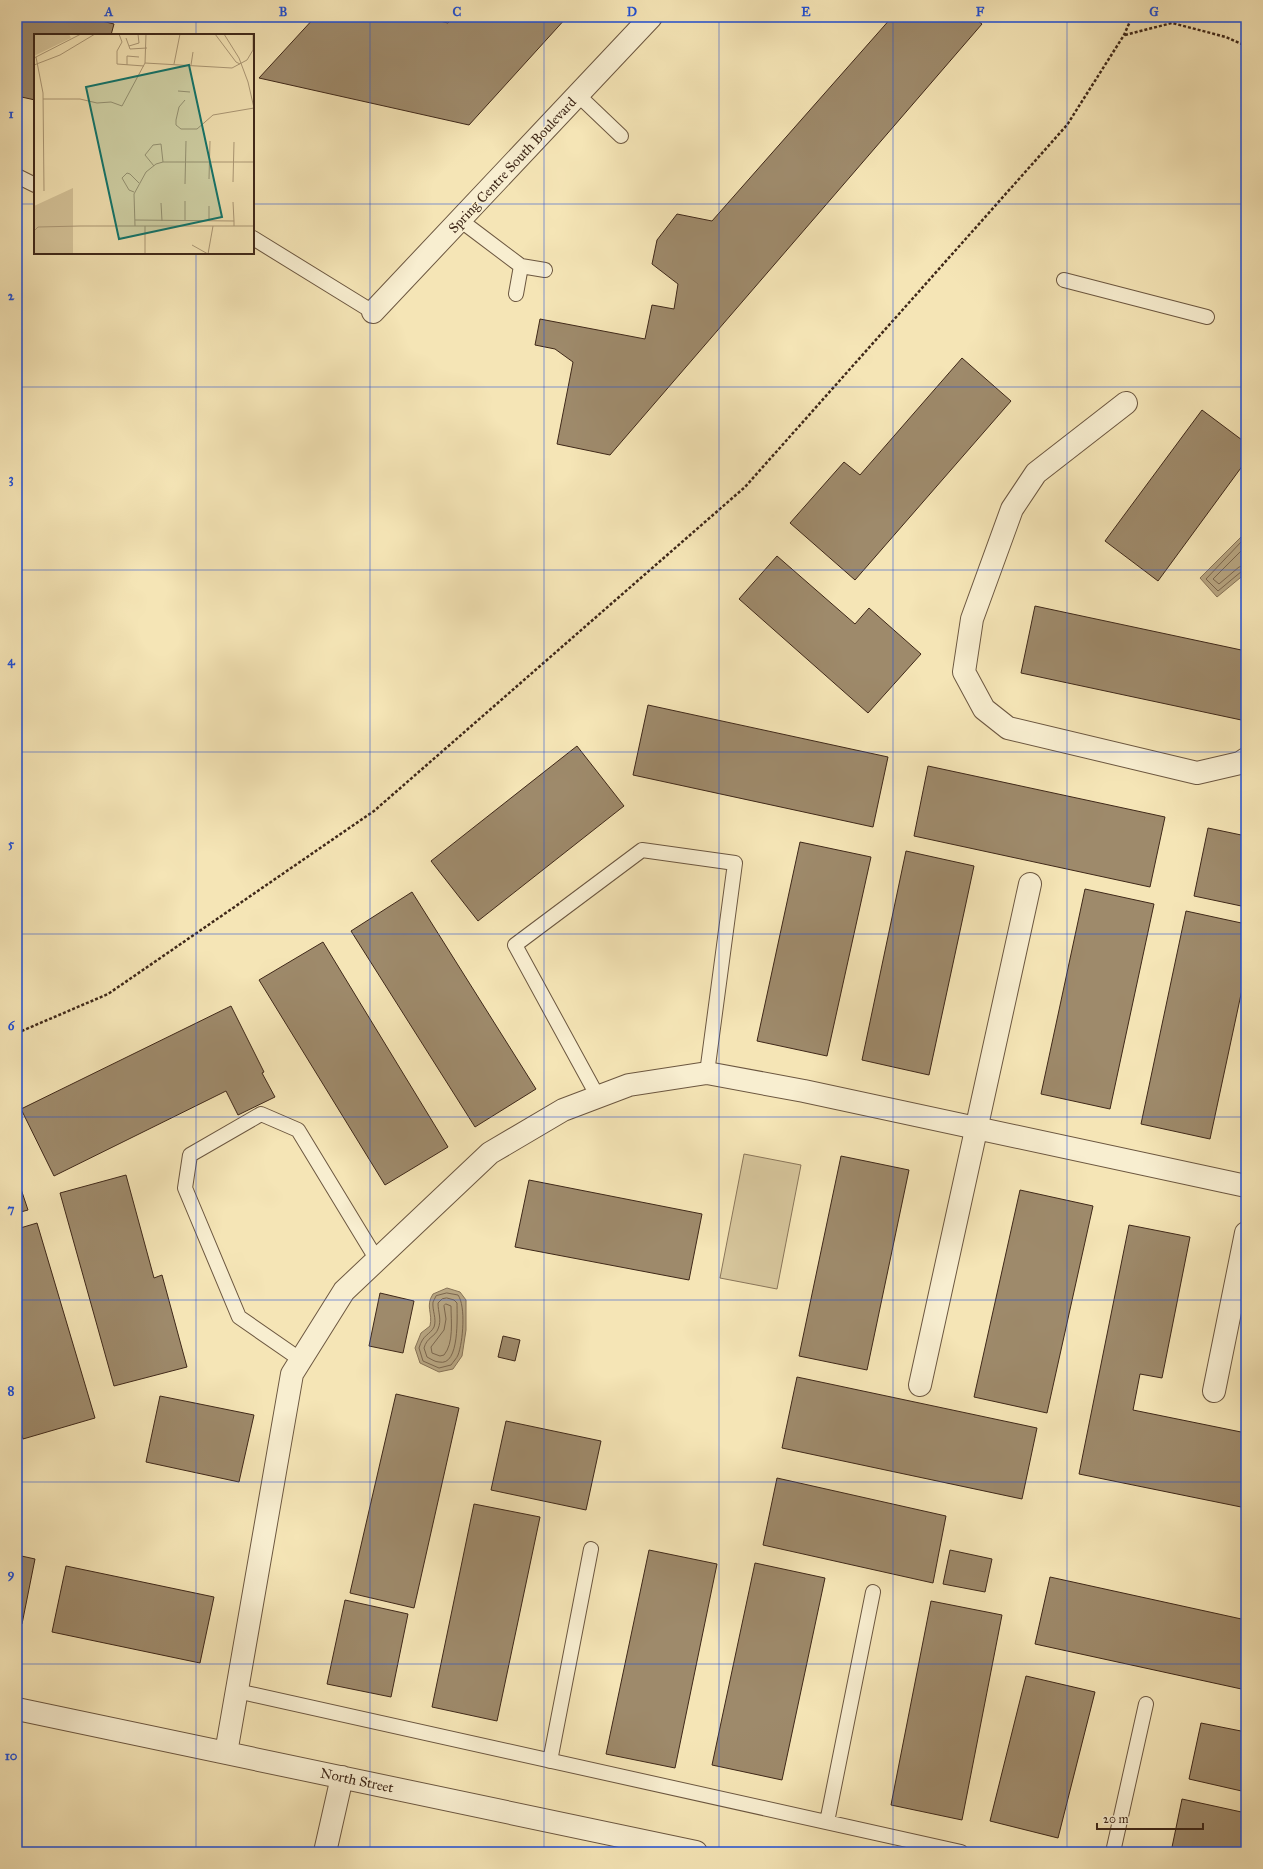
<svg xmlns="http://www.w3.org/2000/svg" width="1263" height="1869" viewBox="0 0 1263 1869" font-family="'IM FELL Great Primer',serif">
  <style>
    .green { fill: #d6c59b; stroke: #8a765a }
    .water { fill: #b7a581; stroke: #877357 }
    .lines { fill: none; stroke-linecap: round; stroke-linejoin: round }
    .shore { stroke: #7b664d; stroke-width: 1 }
    .building { fill: #9e8a6b; stroke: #3f2819 }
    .lane-casing { stroke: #6c5740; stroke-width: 16 }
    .street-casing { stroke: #6c5740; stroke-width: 24 }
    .path { stroke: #3f2819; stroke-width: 2.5; stroke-dasharray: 3 2; stroke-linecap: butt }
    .lane { stroke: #f8eed0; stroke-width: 14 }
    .street { stroke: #f8eed0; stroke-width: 22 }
    .grid { fill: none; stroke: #1d4ed8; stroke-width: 1; stroke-opacity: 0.55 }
    .labels { text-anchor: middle; stroke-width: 3; stroke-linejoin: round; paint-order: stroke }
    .street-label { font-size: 14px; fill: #3f2819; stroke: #f8eed0 }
    .inset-road { fill: none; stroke: #ac9977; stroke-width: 1 }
    .view { fill: #0f766e; fill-opacity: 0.15; stroke: #0f766e; stroke-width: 2 }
    .inset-edge { fill: none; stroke: #3f2819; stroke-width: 2 }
    .neatline { fill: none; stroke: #1d4ed8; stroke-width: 1.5 }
    .grid-label { font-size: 13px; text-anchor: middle; font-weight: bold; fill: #1d4ed8 }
  </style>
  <rect width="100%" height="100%" fill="#f5e5b6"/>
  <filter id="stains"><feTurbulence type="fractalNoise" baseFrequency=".005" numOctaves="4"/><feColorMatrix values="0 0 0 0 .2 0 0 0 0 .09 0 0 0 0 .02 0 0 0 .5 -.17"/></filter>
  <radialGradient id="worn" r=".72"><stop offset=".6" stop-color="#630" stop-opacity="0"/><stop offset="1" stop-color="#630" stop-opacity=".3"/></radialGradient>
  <path class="green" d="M744,1154L801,1165L777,1289L720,1278Z"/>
  <path class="water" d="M1243,535L1246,538V573L1217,597L1200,578Z
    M447,1288L460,1292L466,1300V1330L462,1356L453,1369L439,1372L420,1363L415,1348L421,1333L430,1326C433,1313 425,1306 433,1294Z"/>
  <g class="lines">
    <path class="shore" d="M1246,541H1242L1206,579L1218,591L1242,571L1246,570
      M1246,546L1213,579L1219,584L1239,567L1246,565
      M447,1293L458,1295C466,1306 463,1342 458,1355C457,1358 453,1362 451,1365L439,1368L423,1361L419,1348C423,1334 430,1335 434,1327C437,1319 432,1310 433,1302L436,1296Z
      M447,1298L454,1300L457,1303C457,1315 460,1367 439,1362C435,1362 431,1359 427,1357L424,1348C427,1337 435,1337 438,1329C442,1320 438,1312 438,1303L442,1299Z
      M446,1304L451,1306C451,1321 454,1343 444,1355L440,1356L432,1353L431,1347L444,1330L446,1319L444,1306Z"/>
  </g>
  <path class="building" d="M17,17H86L114,24L111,35H35V100L17,96Z
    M315,17H423L448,23L453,17H567L469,125L259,78Z
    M892,17H973L982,24L610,455L557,444L573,362L555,349L535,345L540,319L645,339L652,305L674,309L678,284L652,264L657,240L677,214L712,221Z
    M962,358L1011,401L855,580L790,523L844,462L860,475Z
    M1202,410L1246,443V461L1158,581L1105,541Z
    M777,556L855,624L869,608L921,654L868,713L739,599Z
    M1035,606L1246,651V721L1021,673Z
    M648,705L888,757L873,827L633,775Z
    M577,746L624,806L478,921L431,861Z
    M928,766L1165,817L1150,887L914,836Z
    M1208,828L1246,836V907L1194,896Z
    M800,842L871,857L827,1056L757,1041Z
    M906,851L974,866L929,1075L862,1060Z
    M1085,889L1154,904L1110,1109L1041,1094Z
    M412,892L536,1089L475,1127L351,931Z
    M1186,911L1246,924V971L1210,1139L1141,1124Z
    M323,942L448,1147L385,1185L259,980Z
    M231,1006L264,1072L262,1073L275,1097L238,1115L226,1091L54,1176L21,1109Z
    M841,1156L909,1170L867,1370L799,1356Z
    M126,1175L154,1278L162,1275L187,1367L114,1386L60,1193Z
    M17,1177L28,1210L17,1213Z
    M529,1180L702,1214L689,1280L515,1247Z
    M1020,1190L1093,1206L1047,1413L974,1397Z
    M37,1223L95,1418L23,1439L17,1418V1229Z
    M1129,1225L1190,1237L1162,1378L1140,1374L1133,1410L1246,1433V1508L1079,1474Z
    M380,1293L414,1301L403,1353L369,1346Z
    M503,1336L520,1340L515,1361L498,1357Z
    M797,1377L1037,1428L1022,1499L782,1448Z
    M396,1394L459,1408L414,1608L350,1593Z
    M160,1396L254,1415L239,1482L146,1462Z
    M506,1421L601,1441L586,1510L491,1490Z
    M777,1478L946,1516L933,1583L763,1545Z
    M474,1504L540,1517L497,1721L432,1707Z
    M649,1550L717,1564L675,1768L606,1754Z
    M950,1550L992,1559L985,1592L943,1584Z
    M17,1555L35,1559L22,1624L17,1623Z
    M755,1563L825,1578L782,1780L712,1765Z
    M66,1566L214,1597L200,1663L52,1632Z
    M1050,1577L1246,1620V1690L1035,1644Z
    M345,1600L408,1614L391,1697L327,1684Z
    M931,1601L1002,1615L962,1820L891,1805Z
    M1026,1676L1095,1692L1058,1838L990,1821Z
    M1201,1723L1246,1732V1792L1189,1779Z
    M1182,1799L1246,1813V1842L1244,1852H1171Z"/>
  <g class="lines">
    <defs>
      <path id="lane" d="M578,95L621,136
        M17,176L35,185
        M460,220L521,266L545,270
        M253,238L373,312
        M1064,280L1207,317
        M516,294L521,266
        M598,1097L515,945L642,850L735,863L707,1073
        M301,1360L239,1317L185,1188L190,1155L261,1114L298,1130L377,1260
        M237,1691L961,1852
        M550,1761L591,1549
        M827,1822L873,1592
        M1113,1852L1146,1704"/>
      <path id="street" d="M373,312L651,17
        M1126,403L1036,473L1012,509L972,619L964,672L984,709L1008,728L1197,773L1240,763L1246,759
        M920,1385L1030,884
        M1214,1391L1246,1233
        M17,1709L696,1852
        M226,1753L292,1374L344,1291L490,1153L563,1110L629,1085L707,1073L804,1091L1246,1186
        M325,1852L342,1777"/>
    </defs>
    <use href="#lane" class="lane-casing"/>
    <use href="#street" class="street-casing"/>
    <path class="path" d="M1125,35L1172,23L1226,37L1246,46
      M17,1033L108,994L374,811L745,487L1067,125L1124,35L1132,17"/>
    <use href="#lane" class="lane"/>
    <use href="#street" class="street"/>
  </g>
  <path class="grid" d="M196,17V35M370,17V1852M544,17V1852M719,17V1852M893,17V1852M1067,17V1852M17,204H35M253,204H1246M196,253V1852M17,387H1246M17,570H1246M17,752H1246M17,934H1246M17,1117H1246M17,1300H1246M17,1482H1246M17,1664H1246"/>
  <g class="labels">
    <g class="street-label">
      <text transform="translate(512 165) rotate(-47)" y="5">Spring Centre South Boulevard</text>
      <text transform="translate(357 1780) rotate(12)" y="5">North Street</text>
    </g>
  </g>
  <g transform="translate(34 34)">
    <rect width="220" height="220" fill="#f5e5b6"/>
    <path d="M0,0H35L37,4L0,22ZM39,154V220H0V172Z" fill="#d6c59b"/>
    <path class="inset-road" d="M85,0L88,8L83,17V30L110,32M181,0L202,28L206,30M190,0L205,24L214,48L220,74V220M92,4L96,15L113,14M95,12L105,9L104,0M2,23L9,59L10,157M0,24L47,0M111,29L198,34L213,26L219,16V0M140,30L146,0M0,31L26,21L61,0M93,31V22L105,23M157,31L159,18M144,57L156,58M9,65H46L63,69L77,68L88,72L111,29L112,0M151,66L145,73L142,86V91L147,95H163L179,81L220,74M120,132L111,121L119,111L127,110L129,128M175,145L176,107M199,148L200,108M151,150L152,107M100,158L95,156L88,144L93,139L96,140L105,149M151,167V187M199,168L200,187M127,169L128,187M101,186L200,187V192M175,187V172M101,192L100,160L112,138L122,130L129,128H220M0,197L4,193L46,192H220M158,211L174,220L179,192M111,220V192"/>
    <path class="view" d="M155,31L188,183L85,205L52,53Z"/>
    <rect width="220" height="220" class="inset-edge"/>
  </g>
  <rect width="1263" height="1869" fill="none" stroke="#f5e5b6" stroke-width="44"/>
  <path d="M1097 1823v6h106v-6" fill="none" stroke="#3f2819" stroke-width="2"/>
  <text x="1103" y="1823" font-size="12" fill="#3f2819" stroke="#f8eed0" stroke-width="3" paint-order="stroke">20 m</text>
  <rect x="22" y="22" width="1219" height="1825" class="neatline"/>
  <g class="grid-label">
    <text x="109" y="16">A</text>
    <text x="283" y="16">B</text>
    <text x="457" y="16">C</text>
    <text x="632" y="16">D</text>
    <text x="806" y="16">E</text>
    <text x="980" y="16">F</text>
    <text x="1154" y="16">G</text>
    <text x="11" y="118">1</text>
    <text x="11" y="300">2</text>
    <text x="11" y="483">3</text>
    <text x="11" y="665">4</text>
    <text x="11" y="848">5</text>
    <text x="11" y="1030">6</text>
    <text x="11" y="1213">7</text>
    <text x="11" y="1395">8</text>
    <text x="11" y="1578">9</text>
    <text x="11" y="1760">10</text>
  </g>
  <rect width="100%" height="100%" filter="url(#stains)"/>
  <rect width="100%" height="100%" fill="url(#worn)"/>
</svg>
